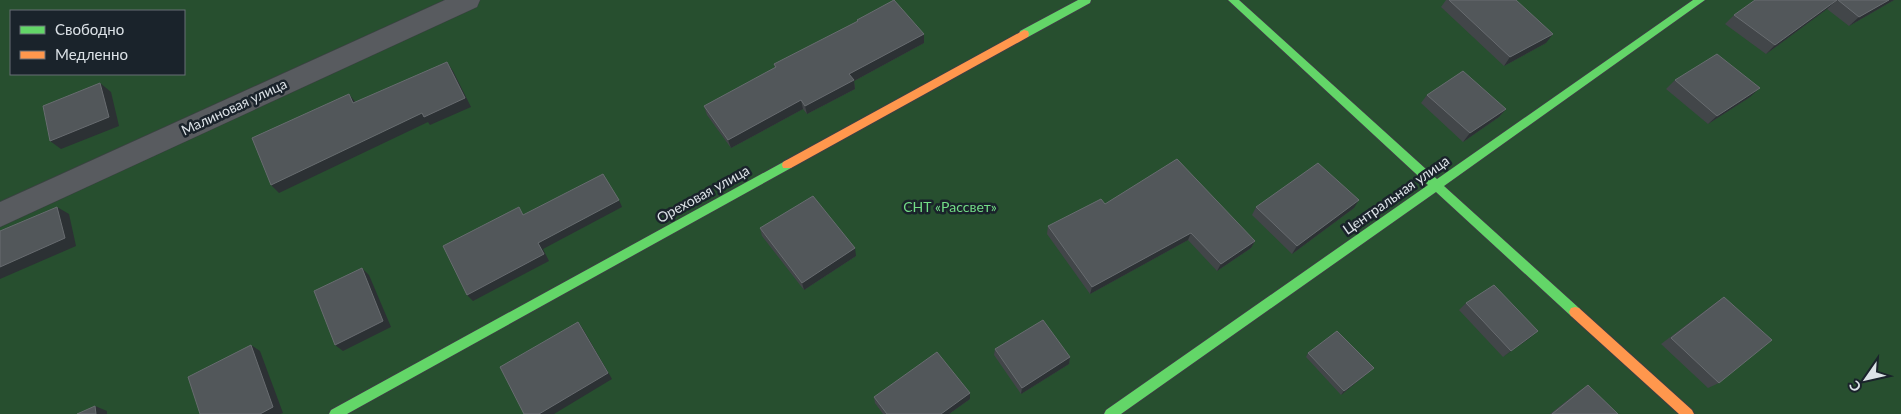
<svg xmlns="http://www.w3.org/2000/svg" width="1901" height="414" viewBox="0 0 1901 414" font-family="Lato,sans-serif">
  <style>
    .green { fill: #274f2f; fill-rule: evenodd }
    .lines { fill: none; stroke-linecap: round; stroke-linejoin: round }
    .street-casing { stroke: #3b3f42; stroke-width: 1 }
    .fast-casing { stroke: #3b3f42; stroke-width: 2 }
    .slow-casing { stroke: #3b3f42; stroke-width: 2 }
    .street { fill: #585b5f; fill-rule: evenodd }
    .fast { fill: #63d668; fill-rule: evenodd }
    .slow { fill: #ff974d; fill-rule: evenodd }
    .wall { fill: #424649 }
    .shaded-wall { fill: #2c3134 }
    .building { fill: #52575a; stroke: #686c70 }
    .labels { text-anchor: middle; stroke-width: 5; stroke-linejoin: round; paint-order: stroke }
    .street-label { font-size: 14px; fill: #dce2e7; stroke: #1a232b }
    .park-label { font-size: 14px; fill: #73dd87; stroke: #1a232b }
  </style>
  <rect width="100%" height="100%" fill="#1e2327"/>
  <path class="green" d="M0,0H1901V414H0ZM11,11H184V74H11Z"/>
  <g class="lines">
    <defs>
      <path id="street" d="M445,0H480L477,7L0,227V202Z"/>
      <path id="fast" d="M1078,0H1091L1090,3L1028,37H1020L1019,34L1020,31Z
        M1228,0H1239L1437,179L1693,0H1705L1444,186L1579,308L1581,312L1579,316L1575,317L1571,316L1436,192L1121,414H1104L1106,410L1428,185Z
        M787,160L791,162L792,165L791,168L347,414H329L331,410Z"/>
      <path id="slow" d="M1024,30L1028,31L1029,34L1028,37L791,168H783L782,165L783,162Z
        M1575,307L1579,308L1692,410L1694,414H1679L1571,316L1569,312L1571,308Z"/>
    </defs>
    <use href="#street" class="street-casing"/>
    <use href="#fast" class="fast-casing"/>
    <use href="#slow" class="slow-casing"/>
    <use href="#street" class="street"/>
    <use href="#fast" class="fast"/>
    <use href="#slow" class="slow"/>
  </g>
  <path class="wall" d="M1446,0H1516L1546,43L1504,66L1441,7Z
    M1755,0H1894L1849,26L1827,9L1766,54L1725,24L1734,15Z
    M857,20L924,34V43L854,81L855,89L807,114L803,109L731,148L707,115L704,106L775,68L774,64L857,22Z
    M1675,80L1750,97L1708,124L1666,89Z
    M1427,95L1506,109L1499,117L1463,142L1421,103Z
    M1105,204L1255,241L1251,248L1217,271L1188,240L1090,294L1047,234L1048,226Z
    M1256,207L1354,208L1292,254L1252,215Z
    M760,228L856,256L804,290L762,236Z
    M1724,297L1719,383L1708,388L1661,344L1714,304Z
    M1466,303L1538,331L1503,357L1459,310Z
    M995,349L1070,357L1069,364L1021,394L994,355Z
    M1308,353L1374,368L1341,395L1306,357Z
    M1588,385L1618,414H1550L1579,391Z
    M970,393V399L949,414H883L875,403L874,397Z"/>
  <path class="shaded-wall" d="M1837,0L1827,9L1766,54L1775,45Z
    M1889,0H1894L1849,26L1859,17Z
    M924,34V43L854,81L855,89L807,114L805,106L849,74Z
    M1553,34L1546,43L1504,66L1510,57Z
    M447,62L453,71L471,107L430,125L428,122L279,193L271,185L422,113Z
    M100,83L111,92L119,126L61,149L50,141Z
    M1760,88L1750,97L1708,124L1717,116Z
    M349,94L356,103H353Z
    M801,100L803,109L731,148L728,140Z
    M1506,109L1499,117L1463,142L1470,133Z
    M619,200L622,207L543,249L549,261L473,301L467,295L538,243Z
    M1359,200L1354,208L1292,254L1297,246Z
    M57,207L69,214L76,246L0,279V267Z
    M1191,233L1188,240L1090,294L1092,287Z
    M1255,241L1251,248L1217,271L1221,264Z
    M855,248L856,256L804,290L802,283Z
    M362,268L369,275L391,327L343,351L335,345Z
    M578,322L583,329L612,379L554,414H539Z
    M1538,331L1530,338L1503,357L1511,351Z
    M251,345L260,351L283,413L280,414H260Z
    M1070,357L1069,364L1021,394L1022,388Z
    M1374,368L1370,371L1341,395L1344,391Z
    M970,393V399L949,414H941Z
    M95,406L107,411V414H96Z"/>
  <path class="building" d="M894,0L924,34L849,74L854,80L805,106L801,100L728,140L704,106L776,67L774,64L858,21L857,20Z
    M1449,0H1516L1553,34L1510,57Z
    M1755,0H1837L1775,45L1734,15Z
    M1838,0H1889L1859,17Z
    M1717,54L1760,88L1717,116L1675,80Z
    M447,62L465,98L424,117L422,113L271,185L252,138L349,94L353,103Z
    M1463,71L1506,109L1470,133L1427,95Z
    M100,83L109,117L50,141L43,106Z
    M1177,159L1255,241L1221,264L1191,233L1092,287L1048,226L1101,199L1105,204Z
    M1318,163L1359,200L1297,246L1256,207Z
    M603,174L619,200L538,243L544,254L467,295L443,246L519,207L523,215Z
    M813,196L855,248L802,283L760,228Z
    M57,207L65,238L0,267V231Z
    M362,268L383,321L335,345L314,291Z
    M1494,285L1538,331L1511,351L1466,303Z
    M1724,297L1772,340L1719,383L1671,338Z
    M1043,320L1070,357L1022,388L995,349Z
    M578,322L608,373L539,414H524L500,367Z
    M1337,331L1374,368L1344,391L1308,353Z
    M251,345L273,407L260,414H200L188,377Z
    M937,352L970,393L941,414H887L874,397Z
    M1588,385L1618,414H1552Z
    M95,406L96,414H77Z"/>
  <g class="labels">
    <g class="street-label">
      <text transform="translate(234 107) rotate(-25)" y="5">Малиновая улица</text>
      <text transform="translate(703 194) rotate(-29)" y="5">Ореховая улица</text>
      <text transform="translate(1396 195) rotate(-35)" y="5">Центральная улица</text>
    </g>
    <g class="park-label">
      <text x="950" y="212">СНТ «Рассвет»</text>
    </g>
  </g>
  <rect x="10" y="10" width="175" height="65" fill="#1a232b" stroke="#686f76"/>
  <rect x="20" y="26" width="25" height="8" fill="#63d668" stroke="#686f76"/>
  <text x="55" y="35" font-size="15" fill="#dce2e7">Свободно</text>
  <rect x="20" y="51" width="25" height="8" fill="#ff974d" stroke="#686f76"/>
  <text x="55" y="60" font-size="15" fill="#dce2e7">Медленно</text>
  <g transform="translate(1866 379) rotate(236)" stroke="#1a232b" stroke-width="4" paint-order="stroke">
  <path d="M0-4L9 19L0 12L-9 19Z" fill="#dce2e7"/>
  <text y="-8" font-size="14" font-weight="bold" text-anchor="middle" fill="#dce2e7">С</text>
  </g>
</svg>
